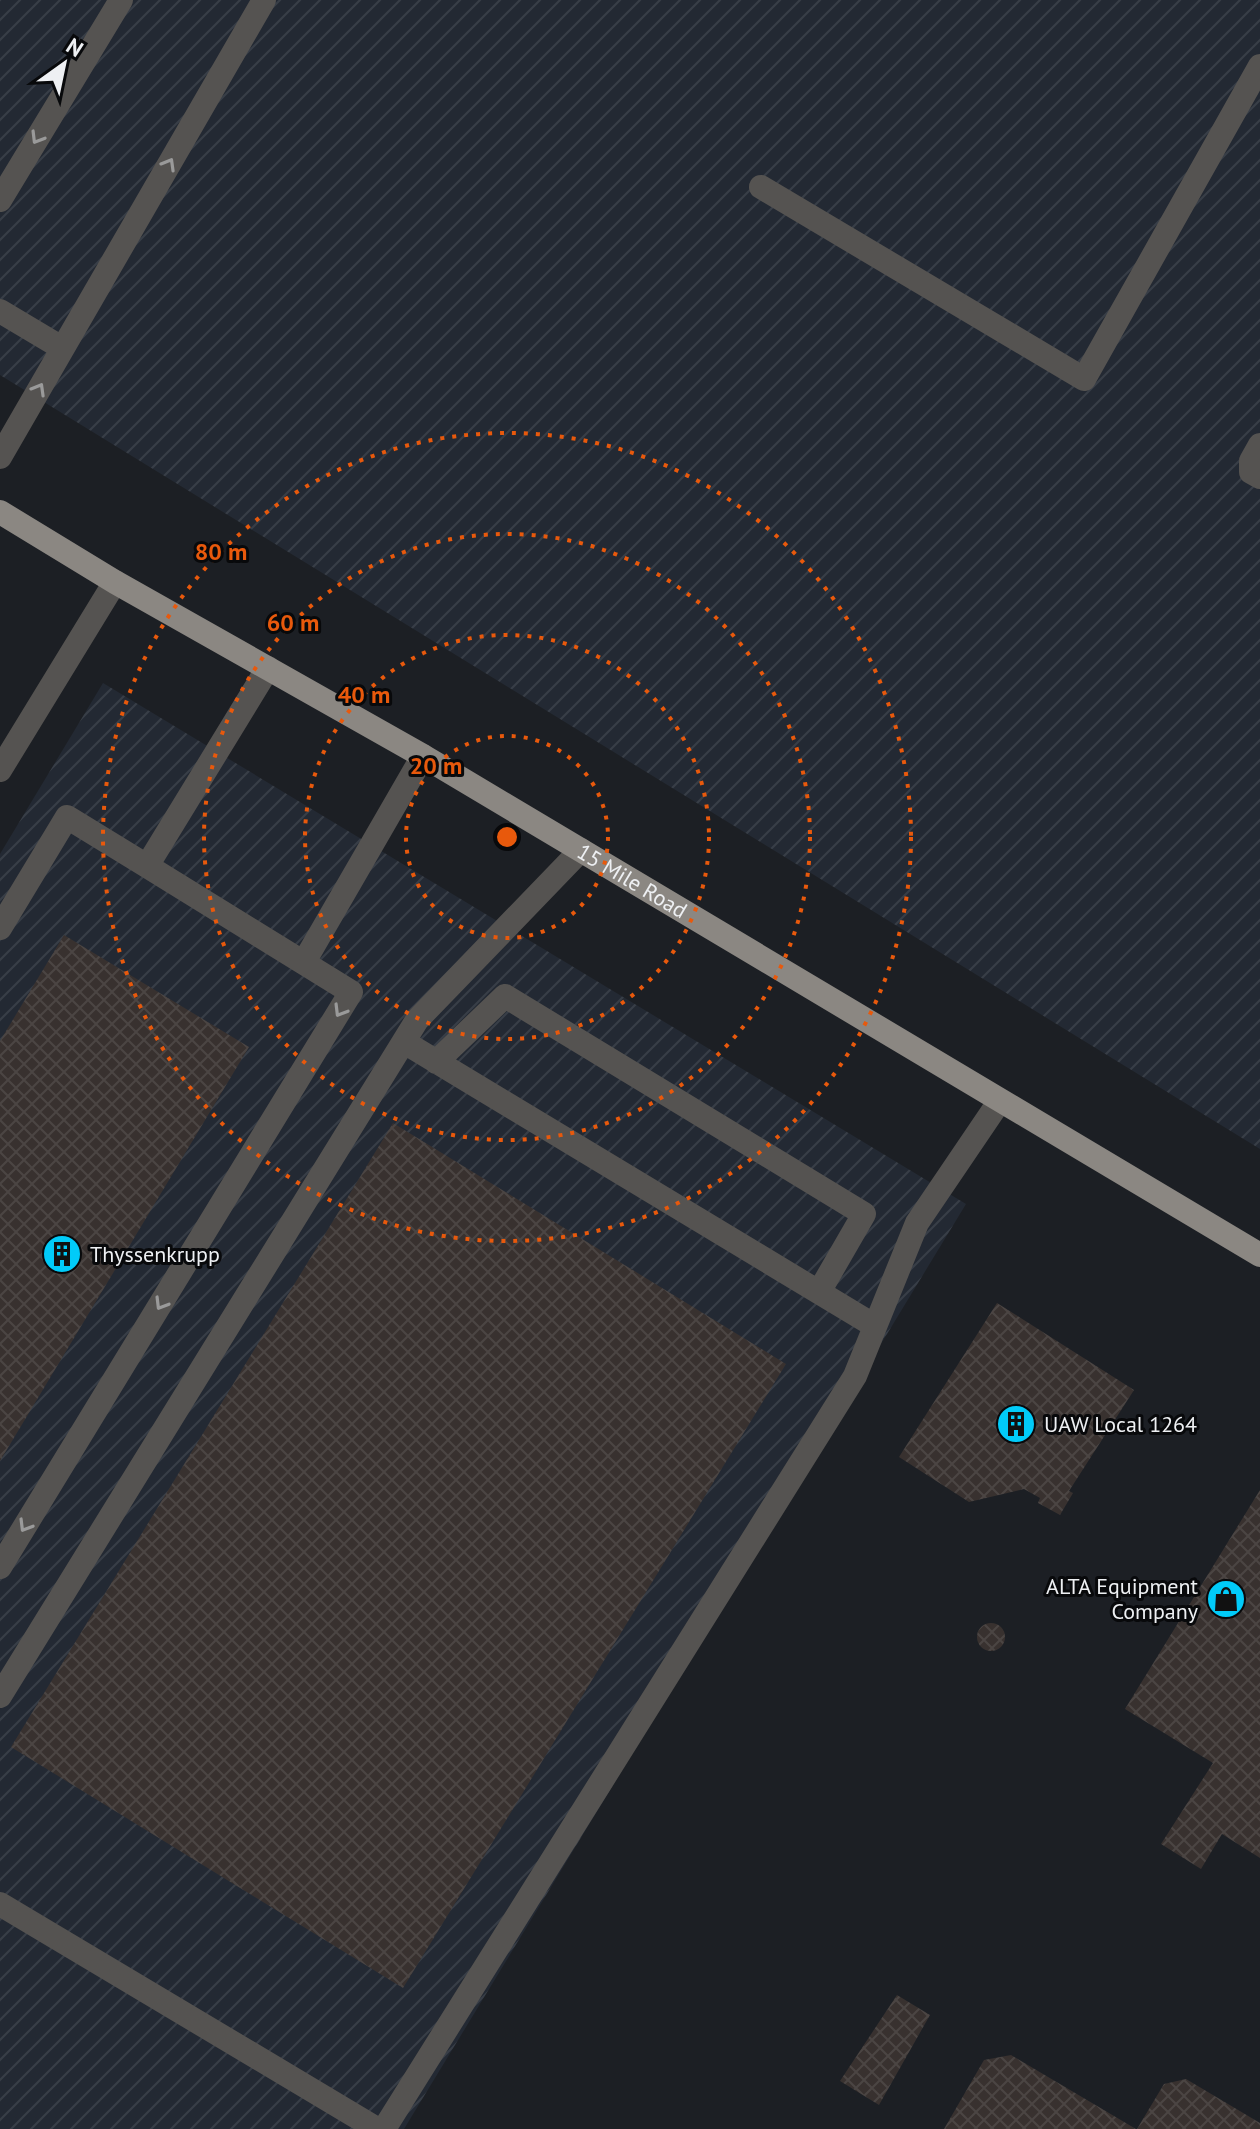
<svg xmlns="http://www.w3.org/2000/svg" width="1260" height="2129" viewBox="0 0 1260 2129" font-family="'PT Sans',sans-serif">
  <style>
    .industrial { fill: url(#industrial-furrows) }
    .building { fill: url(#building-cross-hatch) }
    .lines { fill: none; stroke-linecap: round; stroke-linejoin: round }
    .minor { stroke: #555351; stroke-width: 24 }
    .major { stroke: #8b8782; stroke-width: 24 }
    .oneway { stroke: #9a9a9a }
    .ring { fill: none; stroke: #e8590c; stroke-width: 4; stroke-dasharray: 4 8 }
    .labels { text-anchor: middle; stroke-width: 6; stroke-linejoin: round; paint-order: stroke }
    .street-label { font-size: 22px; fill: #eef0f3; stroke: #08090b }
    .poi-label { font-size: 22px; fill: #eef0f3; stroke: #08090b; text-anchor: start }
    .centre { fill: #e8590c; stroke: #08090b; stroke-width: 4 }
    .ring-label { font-size: 24px; text-anchor: middle; font-weight: bold; fill: #e8590c; stroke: #08090b; stroke-width: 6; stroke-linejoin: round; paint-order: stroke }
  </style>
  <defs>
    <pattern id="industrial-furrows" width="10" height="10" patternUnits="userSpaceOnUse" patternTransform="scale(2)"><rect width="10" height="10" fill="#232933"/><path d="M-1 1l2-2M0 10L10 0M9 11l2-2" fill="none" stroke="#383e47"/></pattern>
    <pattern id="building-cross-hatch" width="8" height="8" patternUnits="userSpaceOnUse" patternTransform="scale(2)"><rect width="8" height="8" fill="#38312f"/><path d="M0 0l8 8M0 8l8-8" fill="none" stroke="#4b4543"/></pattern>
  </defs>
  <rect width="100%" height="100%" fill="#1c1f24"/>
  <path class="industrial" d="M0,0H1260V1149L0,375Z
    M103,683L966,1204L404,2129H0V854Z"/>
  <path class="building" d="M64,935L249,1047L0,1461V1041Z
    M393,1123L786,1364L403,1988L11,1747Z
    M997,1303L1134,1390L1069,1491L1073,1493L1060,1515L1038,1503L1040,1498L1024,1489L969,1502L899,1457Z
    M1260,1490V1858L1222,1834L1201,1869L1161,1844L1213,1763L1125,1709Z
    M977 1637a14 14 0 1 1 28 0a14 14 0 1 1-28 0Z
    M897,1995L930,2015L879,2105L840,2081Z
    M1011,2055L1136,2129H944L984,2060Z
    M1186,2079L1260,2123V2129H1137L1164,2084Z"/>
  <g class="lines">
    <path class="minor" d="M761,187L1084,379L1260,66
      M0,200L121,0
      M0,311L62,348
      M1260,445L1251,461V472L1260,477
      M0,457L264,0
      M0,770L115,582
      M0,928L67,817L147,866L268,668
      M304,962L423,756
      M404,1042L875,1326
      M436,1062L505,996L864,1214L819,1292
      M0,1567L351,992L147,866
      M0,1696L417,1020L581,850
      M0,1904L377,2129
      M384,2129L855,1376L917,1223L999,1102"/>
    <path class="major" id="s1" d="M0,512L115,582L423,756L1260,1255"/>
  </g>
  <defs><path id="oneway-chevron" d="M-2-3.5L2.5 0L-2 3.5" fill="none" stroke-width="1.6" stroke-linecap="round" stroke-linejoin="round" transform="scale(2)"/></defs>
  <g class="oneway">
    <use href="#oneway-chevron" transform="translate(37 138) rotate(121)"/>
    <use href="#oneway-chevron" transform="translate(169 164) rotate(-60)"/>
    <use href="#oneway-chevron" transform="translate(39 389) rotate(-60)"/>
    <use href="#oneway-chevron" transform="translate(340 1011) rotate(121)"/>
    <use href="#oneway-chevron" transform="translate(161 1304) rotate(121)"/>
    <use href="#oneway-chevron" transform="translate(25 1526) rotate(121)"/>
  </g>
  <g class="ring">
    <circle cx="507" cy="837" r="101"/>
    <circle cx="507" cy="837" r="202"/>
    <circle cx="507" cy="837" r="303"/>
    <circle cx="507" cy="837" r="404"/>
  </g>
  <defs>
    <symbol id="building-disc" viewBox="-11 -11 22 22"><circle r="9.5" fill="#01cbf9" stroke="#08090b"/><path d="M-4-6H4V6H1V3H-1V6H-4ZM-2.5-4.3h1.7v1.8h-1.7ZM.8-4.3h1.7v1.8H.8ZM-2.5-1h1.7V.8h-1.7ZM.8-1h1.7V.8H.8Z" fill="#111"/></symbol>
    <symbol id="shop-disc" viewBox="-11 -11 22 22"><circle r="9.5" fill="#01cbf9" stroke="#08090b"/><path d="M-5-2.5h2.3a2.7 3.5 0 0 1 5.4 0H5L5.5 6h-11ZM-1.5-2.5h3a1.5 2.3 0 0 0-3 0Z" fill="#111"/></symbol>
  </defs>
  <g fill-rule="evenodd">
    <use href="#building-disc" x="40" y="1232" width="44" height="44"/>
    <use href="#building-disc" x="994" y="1402" width="44" height="44"/>
    <use href="#shop-disc" x="1204" y="1577" width="44" height="44"/>
  </g>
  <g class="labels">
    <g class="street-label">
      <text dy="8" stroke="none"><textPath href="#s1" startOffset="732">15 Mile Road</textPath></text>
    </g>
    <g class="poi-label">
      <text x="90" y="1262">Thyssenkrupp</text>
      <text x="1044" y="1432">UAW Local 1264</text>
      <text x="1198" y="1594" text-anchor="end">ALTA Equipment<tspan x="1198" dy="25">Company</tspan></text>
    </g>
  </g>
  <circle cx="507" cy="837" r="12" class="centre"/>
  <g class="ring-label">
    <text x="221" y="560">80 m</text>
    <text x="293" y="631">60 m</text>
    <text x="364" y="703">40 m</text>
    <text x="436" y="774">20 m</text>
  </g>
  <g transform="translate(64 64) rotate(33)" stroke="#08090b" stroke-width="6" paint-order="stroke">
  <path d="M0-6L14 30L0 20L-14 30Z" fill="#eef0f3"/>
  <text y="-12" font-size="22" font-weight="bold" text-anchor="middle" fill="#eef0f3">N</text>
  </g>
</svg>
